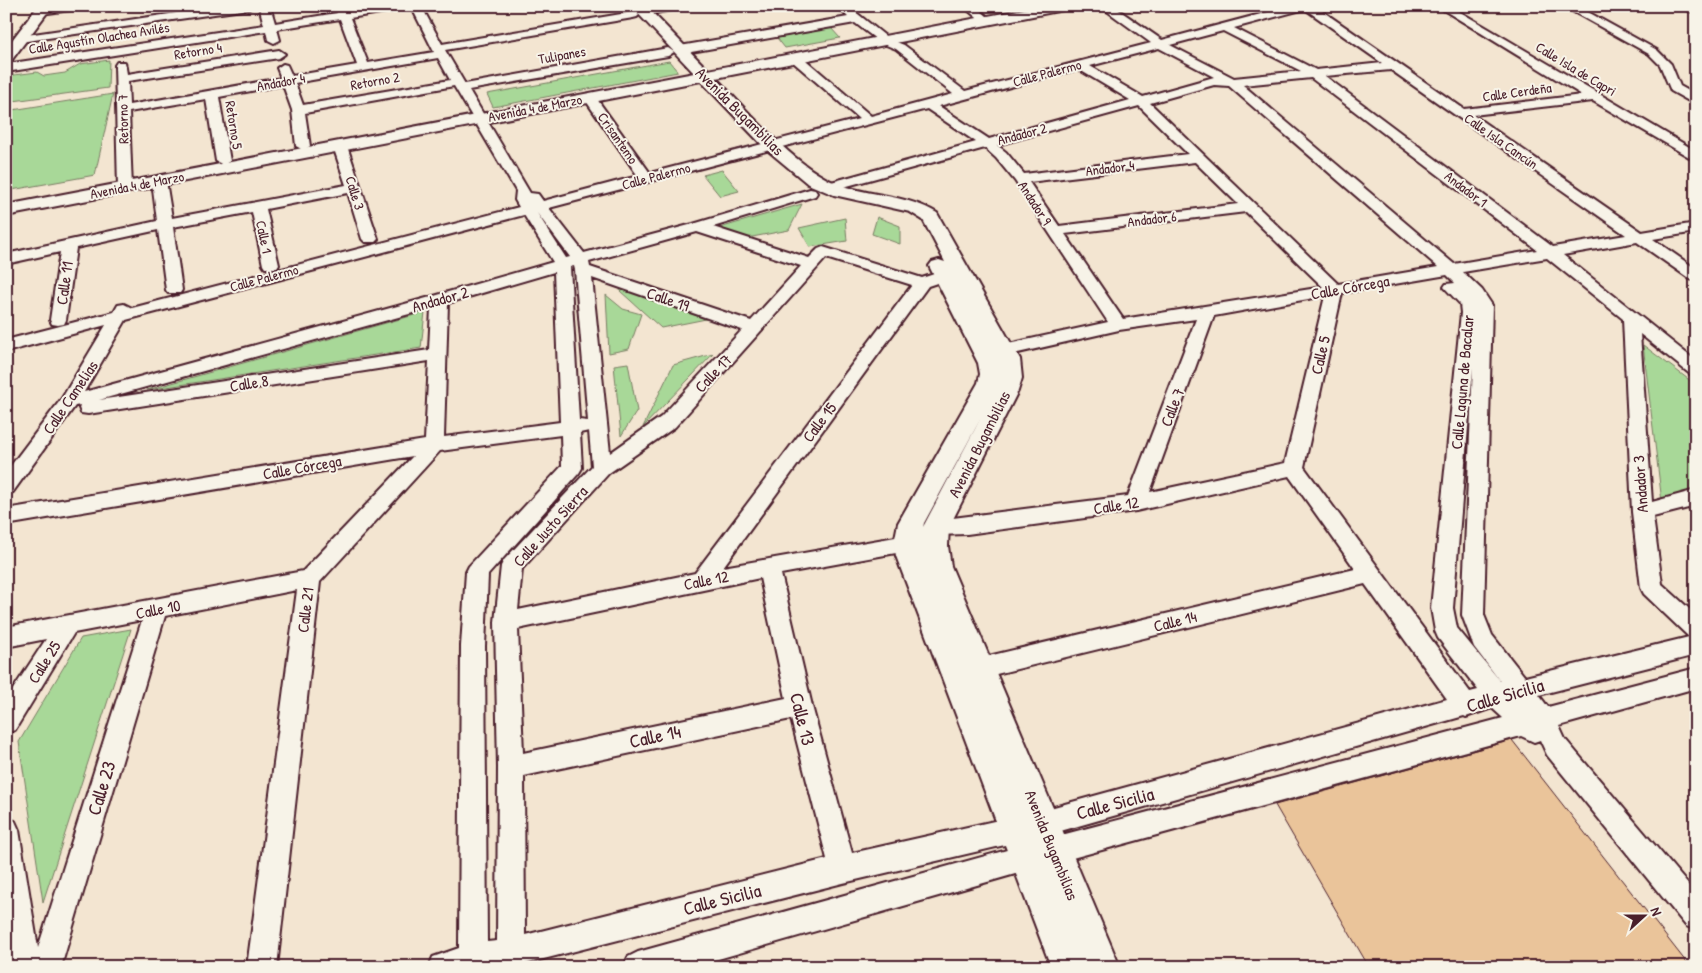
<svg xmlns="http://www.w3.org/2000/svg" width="1702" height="973" viewBox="0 0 1702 973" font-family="'Patrick Hand',sans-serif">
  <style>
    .green { fill: #a8d898; stroke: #797c62 }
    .building { fill: #eac49a; stroke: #4a1f2b }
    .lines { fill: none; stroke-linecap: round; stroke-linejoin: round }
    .minor-casing { stroke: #4a1f2b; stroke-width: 4 }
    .major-casing { stroke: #4a1f2b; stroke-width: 4 }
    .minor { fill: #f7f3e8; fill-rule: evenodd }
    .major { fill: #f7f3e8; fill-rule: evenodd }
    .labels { text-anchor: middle; stroke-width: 4; stroke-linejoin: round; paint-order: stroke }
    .far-street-label { font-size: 14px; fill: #4a1f2b; stroke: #f7f3e8 }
    .street-label { font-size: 16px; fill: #4a1f2b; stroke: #f7f3e8 }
    .near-street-label { font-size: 19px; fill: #4a1f2b; stroke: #f7f3e8 }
  </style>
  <rect width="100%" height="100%" fill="#f3e5d1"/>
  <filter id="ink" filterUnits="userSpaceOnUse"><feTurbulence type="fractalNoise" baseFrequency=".02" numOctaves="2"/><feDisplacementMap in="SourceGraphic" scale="10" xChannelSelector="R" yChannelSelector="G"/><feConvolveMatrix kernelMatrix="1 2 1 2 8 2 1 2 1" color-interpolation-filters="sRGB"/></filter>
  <g filter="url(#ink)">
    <path class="green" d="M831,28L840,38L785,48L777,38Z
      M109,60L108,88L6,102V76L37,72L44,76L65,73L80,64Z
      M669,61L678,72L493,107L487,94Z
      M113,94L95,175L6,191V111Z
      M722,170L739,191L720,196L703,175Z
      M802,204L789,230L747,238L716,229Z
      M877,217L900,226V244L872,234Z
      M845,218L847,241L810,247L799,228Z
      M621,288L706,319L661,328L620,291Z
      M606,295L623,309L641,314L629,349L609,353Z
      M425,312L421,348L147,390Z
      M1643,345L1696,385V493L1662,502Z
      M713,354L643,427L673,365Z
      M628,363L637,411L621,436L614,365Z
      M131,629L43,902L19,742L81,638Z"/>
    <path class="building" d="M1512,740L1690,967H1369L1275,805Z"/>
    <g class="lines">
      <defs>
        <path id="minor" d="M52,6H83L78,9L41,14L36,11L37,9Z
          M224,6H254L249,9L20,42L14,39L20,36Z
          M259,6H270L275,23L337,13L335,6H346L348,12L382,6H410L405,9L350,18L368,63L434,52L411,6H444L443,8L424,11L442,44L633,12L637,13L639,15L637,17L633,18L445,50L465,84L668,48L674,52L668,56L469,90L530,193L538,194L543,201L638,176L584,98L586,95H594L650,173L859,119L792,61L790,58L792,55H800L871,116L953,94L896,49L881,43L855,23L680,54L674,50L680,46L848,17L836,6H848L889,39L904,45L965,91L1151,43L1100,6H1113L1162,40L1291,6H1315L1464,109L1582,95L1437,6H1450L1696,151V161L1593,101L1473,115L1642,232L1696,223V232L1653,239L1696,269V281L1690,279L1637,242L1563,255L1696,361V376L1690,374L1640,334L1652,502L1696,490V506L1653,517L1662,584L1696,615V655L1539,695L1548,707L1696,668V688L1559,726L1565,739L1696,894V930L1686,926L1547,755L1540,740L1534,742L1521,736L1054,863L690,967H624L628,957L638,952L1054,837L1503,718L1492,708L1466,717L1464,716L1043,836L843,883L524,964L523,967H429L433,957L459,948L461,646L466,572L469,566L562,466L561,435L440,451L320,582L277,967H247L297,590L165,616L61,967H11L6,929V817L15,821L19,830L38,948L142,620L74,633L15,730L6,733V700L46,639L6,647V627L303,571L413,456L6,525V509L425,440L429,361L88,414L81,413L79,408L80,405L75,406L13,492L6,494V472L62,398L106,325L6,352V340L114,312L118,305L124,304L132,308L519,207L515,200L516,191L454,86L305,113L310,146L303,150L296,146L292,110L283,85L219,97L230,161L223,165L216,161L206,99L129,112L132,188L130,191H120L118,188L115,65L117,62H125L127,74L279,50L285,54L279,58L128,81L129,105L281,78L277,68L283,64L287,65L292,76L357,65L340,19L277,29L280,40L274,43L268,40L266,31L6,72V64L264,25ZM1305,9L1382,63L1316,70L1234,28ZM1223,31L1301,71L1234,78L1170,45ZM1159,48L1214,77L1143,97L1090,66ZM438,58L450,80L303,105L295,83ZM1078,69L1130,100L989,139L939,106ZM1391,70L1626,235L1553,247L1325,76ZM1311,78L1537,250L1454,264L1243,85ZM1214,85L1229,86L1438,267L1338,284L1150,103ZM1139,106L1188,154L1024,174L1006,152L997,145ZM927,109L976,142L824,184L822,187L824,190L829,191L985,148L996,158L1015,181L1108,322L999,346L996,350L999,354L1005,356L1119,330L1196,319L1128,496L929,521L926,527L929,533L936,535L967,534L1136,511L1289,476L1355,569L980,658L972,661L968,668L972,675L980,678L1365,584L1447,699L1043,810L852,853L812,706L781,574L907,551L914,549L918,543L914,537L907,535L723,567L928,286L940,282L942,279L940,276L934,274L922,278L823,247L818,249L809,258L713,227L815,196L817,193L815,190L810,189L693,224L584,253L549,208ZM1195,162L1238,204L1059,226L1029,182ZM1246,212L1323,287L1123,319L1065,234ZM537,213L570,257L566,258ZM524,215L553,262L434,296L84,392L126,320ZM697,232L801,266L751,321L590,267L589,262ZM826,258L912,285L695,573L518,610L522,569L609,473L675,427ZM1547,258L1623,319L1632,512L1641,588L1644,594L1689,637L1525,677L1492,635L1484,615L1492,305L1482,290L1463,272ZM574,266L575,270L588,421L579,420L570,267ZM554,272L560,422L444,437L448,303ZM1447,275L1455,283L1446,284L1444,287L1460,304L1461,313L1431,608L1435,631L1438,638L1478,690L1470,692L1304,467L1342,293ZM592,278L742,330L661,417L610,453ZM1325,296L1285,463L1150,492L1214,316ZM431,308L429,350L99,400ZM1473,367L1462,615L1474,647L1500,681L1457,628L1453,608ZM589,431L592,466L504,560L501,566L495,622L498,767L497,941L487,942L485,646L488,575L579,473L582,468L580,433ZM760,578L786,698L523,753L518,629ZM791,719L827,859L525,935L524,776Z
          M658,6H683L678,9L644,15L638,12L640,10Z
          M963,6H975L993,21L991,23H983Z
          M1563,6H1577L1657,50L1671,64L1680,86L1696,95V105L1671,91L1660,65L1649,54Z
          M340,142L347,146L378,239L375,242H365L362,239L348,193L266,209L279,265L277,268H265L263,265L252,212L173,227L182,290L180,293H168L166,290L158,230L76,248L66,320L64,324L58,325L52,324L50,320L60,252L6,264V254L157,221L152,181L154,178H164L166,181L172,218L346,185L333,146Z"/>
        <path id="major" d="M38,6H52L11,61L6,62V48Z
          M631,6H646L708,70L1040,6H1070L1063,10L716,78C750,113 798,172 846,187C876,196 909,196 937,213L1020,359L1022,378L1018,391L949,527L948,546L951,566L1120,967H1051L896,556L894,543L898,523L978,383L980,374L978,363L929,266L932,262L939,260L945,262L923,220L910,212L834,195L808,184L766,149L701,81L6,216V205L694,73ZM982,416L923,527L924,523Z
          M1682,6H1696V13L1684,9Z"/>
      </defs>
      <use href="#minor" class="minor-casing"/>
      <use href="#major" class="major-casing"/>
      <use href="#minor" class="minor"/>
      <use href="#major" class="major"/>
    </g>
  </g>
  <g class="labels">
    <g class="far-street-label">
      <text transform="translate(99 38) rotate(-9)" y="5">Calle Agustín Olachea Avilés</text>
      <text transform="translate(198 51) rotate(-9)" y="5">Retorno 4</text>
      <text transform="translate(562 55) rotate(-10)" y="5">Tulipanes</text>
      <text transform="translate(1576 69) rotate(31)" y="5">Calle Isla de Capri</text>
      <text transform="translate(1047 73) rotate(-15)" y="5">Calle Palermo</text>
      <text transform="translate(375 81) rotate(-10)" y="5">Retorno 2</text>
      <text transform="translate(281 82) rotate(-10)" y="5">Andador 4</text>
      <text transform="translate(1517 92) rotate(-8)" y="5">Calle Cerdeña</text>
      <text transform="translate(535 108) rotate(-11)" y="5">Avenida 4 de Marzo</text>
      <text transform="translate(123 119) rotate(-91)" y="5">Retorno 7</text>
      <text transform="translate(234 125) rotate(81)" y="5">Retorno 5</text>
      <text transform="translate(1022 134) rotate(-15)" y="5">Andador 2</text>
      <text transform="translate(618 138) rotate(55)" y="5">Crisantemo</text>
      <text transform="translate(1501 141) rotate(35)" y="5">Calle Isla Cancún</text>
      <text transform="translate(1110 168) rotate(-7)" y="5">Andador 4</text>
      <text transform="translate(656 176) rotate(-15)" y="5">Calle Palermo</text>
      <text transform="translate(137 185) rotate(-11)" y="5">Avenida 4 de Marzo</text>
      <text transform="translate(1466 189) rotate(37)" y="5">Andador 1</text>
      <text transform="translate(355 193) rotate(73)" y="5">Calle 3</text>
      <text transform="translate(1035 203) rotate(57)" y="5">Andador 9</text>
      <text transform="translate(1152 219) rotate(-7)" y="5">Andador 6</text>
      <text transform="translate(264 237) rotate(78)" y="5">Calle 1</text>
      <text transform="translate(264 278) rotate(-15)" y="5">Calle Palermo</text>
    </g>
    <g class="street-label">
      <text transform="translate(740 111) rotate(45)" y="6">Avenida Bugambilias</text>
      <text transform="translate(64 283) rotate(-82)" y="6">Calle 11</text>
      <text transform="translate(1350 287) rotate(-10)" y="6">Calle Córcega</text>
      <text transform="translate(440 299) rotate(-16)" y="6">Andador 2</text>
      <text transform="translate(668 299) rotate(19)" y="6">Calle 19</text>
      <text transform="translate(1320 355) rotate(-77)" y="6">Calle 5</text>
      <text transform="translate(713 373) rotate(-47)" y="6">Calle 17</text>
      <text transform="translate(1462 382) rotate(-85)" y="6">Calle Laguna de Bacalar</text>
      <text transform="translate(249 383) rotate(-9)" y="6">Calle 8</text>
      <text transform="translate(70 397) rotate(-56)" y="6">Calle Camelias</text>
      <text transform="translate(1172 407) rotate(-69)" y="6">Calle 7</text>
      <text transform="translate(819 422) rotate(-53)" y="6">Calle 15</text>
      <text transform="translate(979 444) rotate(-63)" y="6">Avenida Bugambilias</text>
      <text transform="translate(302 467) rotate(-10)" y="6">Calle Córcega</text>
      <text transform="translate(1640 484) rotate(-94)" y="6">Andador 3</text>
      <text transform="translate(1116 505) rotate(-9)" y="6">Calle 12</text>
      <text transform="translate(550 526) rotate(-48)" y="6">Calle Justo Sierra</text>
      <text transform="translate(706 580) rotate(-11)" y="6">Calle 12</text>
      <text transform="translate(158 609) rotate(-11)" y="6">Calle 10</text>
      <text transform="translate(305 610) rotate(-83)" y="6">Calle 21</text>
      <text transform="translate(1175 621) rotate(-14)" y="6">Calle 14</text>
      <text transform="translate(44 662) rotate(-58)" y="6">Calle 25</text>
      <text transform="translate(1052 845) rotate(68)" y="6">Avenida Bugambilias</text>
    </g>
    <g class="near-street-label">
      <text transform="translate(1505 695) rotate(-16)" y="7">Calle Sicilia</text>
      <text transform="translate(803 719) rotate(76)" y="7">Calle 13</text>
      <text transform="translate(655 736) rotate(-12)" y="7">Calle 14</text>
      <text transform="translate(101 788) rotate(-73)" y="7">Calle 23</text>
      <text transform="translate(1115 803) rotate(-15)" y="7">Calle Sicilia</text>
      <text transform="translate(722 899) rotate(-14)" y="7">Calle Sicilia</text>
    </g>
  </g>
  <rect width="1702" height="973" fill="none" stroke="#f7f3e8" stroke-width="25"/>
  <rect x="12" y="12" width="1677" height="948" fill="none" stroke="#4a1f2b" stroke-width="2" filter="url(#ink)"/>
  <g transform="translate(1644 916) rotate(69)" stroke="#f7f3e8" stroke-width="4" paint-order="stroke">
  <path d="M0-4L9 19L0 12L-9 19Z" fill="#4a1f2b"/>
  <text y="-8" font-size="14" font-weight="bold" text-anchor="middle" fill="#4a1f2b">N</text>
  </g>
</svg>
